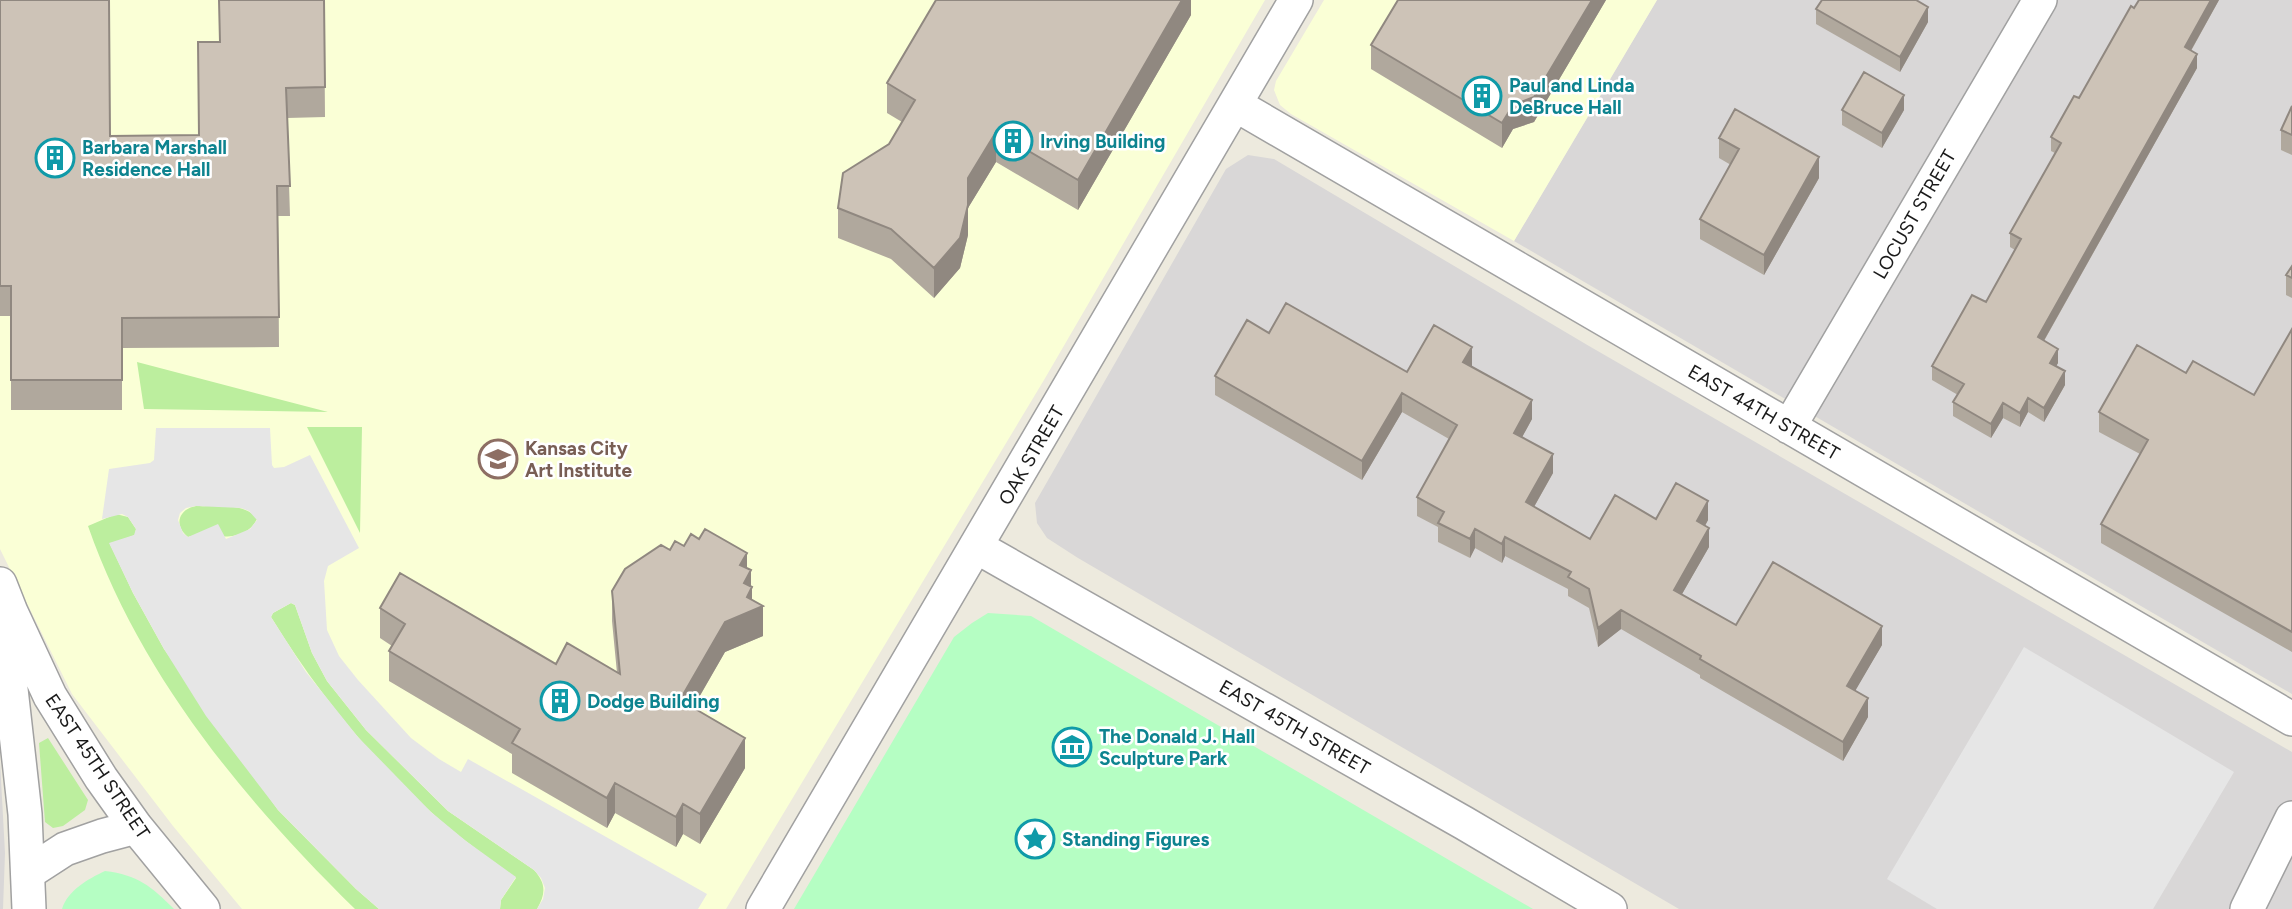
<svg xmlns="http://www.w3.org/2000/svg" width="2292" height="909" viewBox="0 0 2292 909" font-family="Figtree,sans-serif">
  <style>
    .residential { fill: #d9d7d7 }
    .education { fill: #faffd6 }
    .grass { fill: #bcee9e }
    .park { fill: #b5fec3 }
    .parking { fill: #e6e6e6; fill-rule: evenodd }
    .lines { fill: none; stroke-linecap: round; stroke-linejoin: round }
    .street-casing { stroke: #a1a1a1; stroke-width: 36 }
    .street { stroke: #fff; stroke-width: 33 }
    .wall { fill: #b0a89d }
    .shaded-wall { fill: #908880 }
    .building { fill: #cdc3b7; stroke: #908880; stroke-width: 2 }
    .labels { text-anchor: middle; stroke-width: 5; stroke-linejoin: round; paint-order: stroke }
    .culture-label { font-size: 19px; font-weight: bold; fill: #0d838f; stroke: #fff; text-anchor: start }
    .street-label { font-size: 19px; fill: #1a1a1a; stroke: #fff }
    .education-label { font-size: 19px; font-weight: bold; fill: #785e54; stroke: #fff; text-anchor: start }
  </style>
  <rect width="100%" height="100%" fill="#edeade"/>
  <path class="residential" d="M1657,0H2292V694L1514,241Z
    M1248,155L1274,159L1589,346L2292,752V909H1679L1078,558L1047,538L1037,523L1035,503L1226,169Z
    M0,761L5,853L3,909H0Z"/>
  <path class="education" d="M0,0H1265L1044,380L726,909H242L173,826L72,694L0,549Z
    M1324,0H1657L1514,241L1291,114L1280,105L1274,90L1276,81Z"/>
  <path class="grass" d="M137,362L328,412L144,409Z
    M307,427H362L360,533Z
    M196,506C215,507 246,502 257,519C243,547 210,532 188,537C173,525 179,509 196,506Z
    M116,514L128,517L136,529L135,535L110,544L133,593L164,649L278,810L356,889L379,909H355C244,800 140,675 88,526Z
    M291,603L295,605L312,653L327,681L366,730L448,811L534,870C546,883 546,894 537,909H500L501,900L516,878C487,857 457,836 431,812C368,755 315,689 271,617L273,613Z
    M48,738L88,800L85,810L63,826L53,828L45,822L39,743Z"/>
  <path class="park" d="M988,613L1031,616L1533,909H794L954,637L972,623Z
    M105,871C138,875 151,886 174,909H62C68,890 88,879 105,871Z"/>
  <path class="parking" d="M156,428H270L272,465L274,468L284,467L310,455L359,548L328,566L324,581L327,630L339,656L358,680L411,738L439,759L461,772L468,759L707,894L698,909H537L543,899L545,888L541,878L534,870L448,811L366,730L327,681L312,653L295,605L291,603L273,613L271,617L306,672L358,737L431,812L466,841L516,877L501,900L500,909H379L356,889L278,810L206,716L164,649L133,593L109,543L134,535L136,529L128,517L122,514L102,519L109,469L150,463L154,460ZM196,506L241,508L249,511L257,520L250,529L226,539L218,524L188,537L183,533L178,520L180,513L186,508Z
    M2024,647L2234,772L2153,909H1937L1887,879Z"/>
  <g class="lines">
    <defs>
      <path id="street" d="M1236,105L2292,719
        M1789,427L2040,0
        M977,547L1464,823L1610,909
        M0,584L11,612L10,680L25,814L29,909
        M11,612L50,696L101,778L136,827L203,909
        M28,873L65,849L102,836L136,827
        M763,909L1296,0
        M2247,909L2292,818"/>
    </defs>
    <use href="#street" class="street-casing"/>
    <use href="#street" class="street"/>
  </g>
  <path class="wall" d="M0,0L110,136L199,135L219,42V0H324L325,117L287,118L290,216H278L279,347L122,348V410H11V316H0Z
    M1191,0V15L1078,210L996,162L968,208V235L960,268L934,298L891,259L838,238V208L889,144L902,122L887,113V83Z
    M1398,0H1606L1534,122L1513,129L1502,148L1371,69V45Z
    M2219,0L2191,51L2197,68L2044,341L2058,363L2056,366L2065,385L2044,422L2028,412L2020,427L2003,418L1991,438L1953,416V402L1958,395L1932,380V366L1986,302L2015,250L2010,247V233L2055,153L2051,151V137L2079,98L2134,8Z
    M1922,4L1928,22L1900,72L1816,24V9Z
    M2292,106V155L2281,150V130Z
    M1842,110H1904L1882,148L1842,125Z
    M1719,138L1819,178L1764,275L1700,239V219L1731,165L1719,158Z
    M2292,266V298L2286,295V275Z
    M2292,329V652L2101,543V524L2140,454L2099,432V412L2254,395Z
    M1269,333L1407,372L1472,366L1532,419L1522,437L1553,473L1534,507L1590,539L1656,519L1708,520L1705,526L1709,547L1682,594L1736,625L1882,645L1855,690L1868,717L1843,761L1700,678V675L1621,629L1598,647L1589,608L1568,596V589L1505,556L1502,563L1475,548L1470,558L1438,542V527L1417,516V497L1449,439L1402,412L1362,480L1215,395V376Z
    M699,539L747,569L752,600L763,636L725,652L693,708L745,768L700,844L683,834L676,847L615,813L607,828L512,773V754L389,681V651L392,646L380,638V608L556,664L617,673L612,621V591L670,550L684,546Z"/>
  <path class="shaded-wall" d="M1182,0H1191V15L1078,210V180Z
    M1592,0H1606L1534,122L1513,129L1502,148V123L1513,105Z
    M2211,0H2219L2185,61V47Z
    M1928,7V22L1900,72V57Z
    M2197,54V68L2038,351V337Z
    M1904,95V110L1882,148V133Z
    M996,132V162L968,208V235L960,268L934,298V268L968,178Z
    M1819,157V178L1764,275V255Z
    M1472,347V366L1463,381V362Z
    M2058,349V363L2050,377V363Z
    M2065,371V385L2044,422V408Z
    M1402,393V412L1362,480V461Z
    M2028,398V412L2020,427V413Z
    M1532,400V419L1514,452V433Z
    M2003,403V418L1991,438V424Z
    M1553,454V473L1526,521V502Z
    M1708,501V520L1697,540V521Z
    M1709,528V547L1674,608V590Z
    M1475,529V548L1470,558V539Z
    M1505,537V556L1502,563V544Z
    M747,553V576L751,570V590L752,587V610L763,606V636L725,652L680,730V700L725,622L740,565Z
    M1621,610V629L1598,647V628Z
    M1882,626V645L1847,705V686Z
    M1868,698V717L1843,761V742Z
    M745,738V768L700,844V814Z
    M615,783V813L607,828V798Z
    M683,804V834L676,847V817Z"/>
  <path class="building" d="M0,0H109L110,136L199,135L198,42H220L219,0H324L325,87L286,88L290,186H277L279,317L122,318V380H11V286H0Z
    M936,0H1182L1078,180L996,132L968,178V205L960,238L934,268L891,229L838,208L843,173L889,144L915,100L887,83Z
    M1398,0H1592L1534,97L1513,105L1502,123L1371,45Z
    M1822,0H1916L1928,7L1900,57L1816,9Z
    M2139,0H2211L2185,47L2197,54L2038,337L2058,349L2050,363L2065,371L2044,408L2028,398L2020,413L2003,403L1991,424L1953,402L1964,384L1932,366L1972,295L1986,302L2021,239L2010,233L2061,143L2051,137L2074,96L2079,98L2131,6L2134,8Z
    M1864,72L1904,95L1882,133L1842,110Z
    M2292,106V135L2281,130Z
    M1735,109L1819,157L1764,255L1700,219L1739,149L1719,138Z
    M2292,266V278L2286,275Z
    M1286,303L1407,372L1434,325L1472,347L1463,362L1532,400L1514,433L1553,454L1526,502L1590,539L1615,495L1656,519L1676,483L1708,501L1697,521L1709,528L1674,590L1736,625L1773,562L1882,626L1847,686L1868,698L1843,742L1700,659L1701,656L1621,610L1598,628L1589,589L1568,577L1571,572L1505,537L1502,544L1475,529L1470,539L1438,523L1444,512L1417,497L1457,425L1402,393L1362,461L1215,376L1247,320L1269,333Z
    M2292,329V632L2101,524L2148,440L2099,412L2137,345L2186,373L2193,361L2254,395Z
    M705,529L747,553L740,565L751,570L744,583L752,587L747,597L763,606L725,622L680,700L745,738L700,814L683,804L676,817L615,783L607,798L512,743L520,729L389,651L405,624L380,608L400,573L556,664L567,643L620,674L612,591L625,569L661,545L670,550L675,541L684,546L691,534L699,539Z"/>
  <defs>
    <symbol id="building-ring" viewBox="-11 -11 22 22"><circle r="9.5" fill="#fff" stroke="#0f9aa8" stroke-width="1.5"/><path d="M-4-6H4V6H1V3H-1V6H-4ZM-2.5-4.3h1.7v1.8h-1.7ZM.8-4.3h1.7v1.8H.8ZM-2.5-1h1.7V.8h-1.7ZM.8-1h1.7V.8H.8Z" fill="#0f9aa8"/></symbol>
    <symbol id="university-ring" viewBox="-11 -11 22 22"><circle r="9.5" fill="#fff" stroke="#8d6e63" stroke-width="1.5"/><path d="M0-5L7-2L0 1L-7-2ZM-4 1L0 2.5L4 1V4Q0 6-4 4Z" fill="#8d6e63"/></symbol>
    <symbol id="museum-ring" viewBox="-11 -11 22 22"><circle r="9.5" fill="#fff" stroke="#0f9aa8" stroke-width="1.5"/><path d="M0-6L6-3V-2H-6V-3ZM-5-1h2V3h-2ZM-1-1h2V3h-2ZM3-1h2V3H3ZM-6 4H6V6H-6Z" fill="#0f9aa8"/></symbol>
    <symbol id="sight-ring" viewBox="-11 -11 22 22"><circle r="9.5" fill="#fff" stroke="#0f9aa8" stroke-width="1.5"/><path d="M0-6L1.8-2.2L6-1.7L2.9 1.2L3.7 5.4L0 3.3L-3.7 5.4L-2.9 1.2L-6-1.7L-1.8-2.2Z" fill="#0f9aa8"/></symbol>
  </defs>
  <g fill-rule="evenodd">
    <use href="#building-ring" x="1460" y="74" width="44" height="44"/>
    <use href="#building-ring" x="991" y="119" width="44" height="44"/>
    <use href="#building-ring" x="33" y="136" width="44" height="44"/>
    <use href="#university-ring" x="476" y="437" width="44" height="44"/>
    <use href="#building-ring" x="538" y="679" width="44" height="44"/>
    <use href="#museum-ring" x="1050" y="725" width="44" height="44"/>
    <use href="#sight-ring" x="1013" y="817" width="44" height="44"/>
  </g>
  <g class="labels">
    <g class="culture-label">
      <text x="1509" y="92">Paul and Linda<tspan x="1509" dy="22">DeBruce Hall</tspan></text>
      <text x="1040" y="148">Irving Building</text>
      <text x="82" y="154">Barbara Marshall<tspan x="82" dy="22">Residence Hall</tspan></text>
      <text x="587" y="708">Dodge Building</text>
      <text x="1099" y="743">The Donald J. Hall<tspan x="1099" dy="22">Sculpture Park</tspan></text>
      <text x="1062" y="846">Standing Figures</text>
    </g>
    <g class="street-label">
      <text transform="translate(1914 214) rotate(-60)" y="7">LOCUST STREET</text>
      <text transform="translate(1764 412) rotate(30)" y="7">EAST 44TH STREET</text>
      <text transform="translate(1031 455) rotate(-60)" y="7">OAK STREET</text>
      <text transform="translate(1295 727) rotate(30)" y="7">EAST 45TH STREET</text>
      <text transform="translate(98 766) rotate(56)" y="7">EAST 45TH STREET</text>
    </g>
    <g class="education-label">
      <text x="525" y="455">Kansas City<tspan x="525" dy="22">Art Institute</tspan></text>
    </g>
  </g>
</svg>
